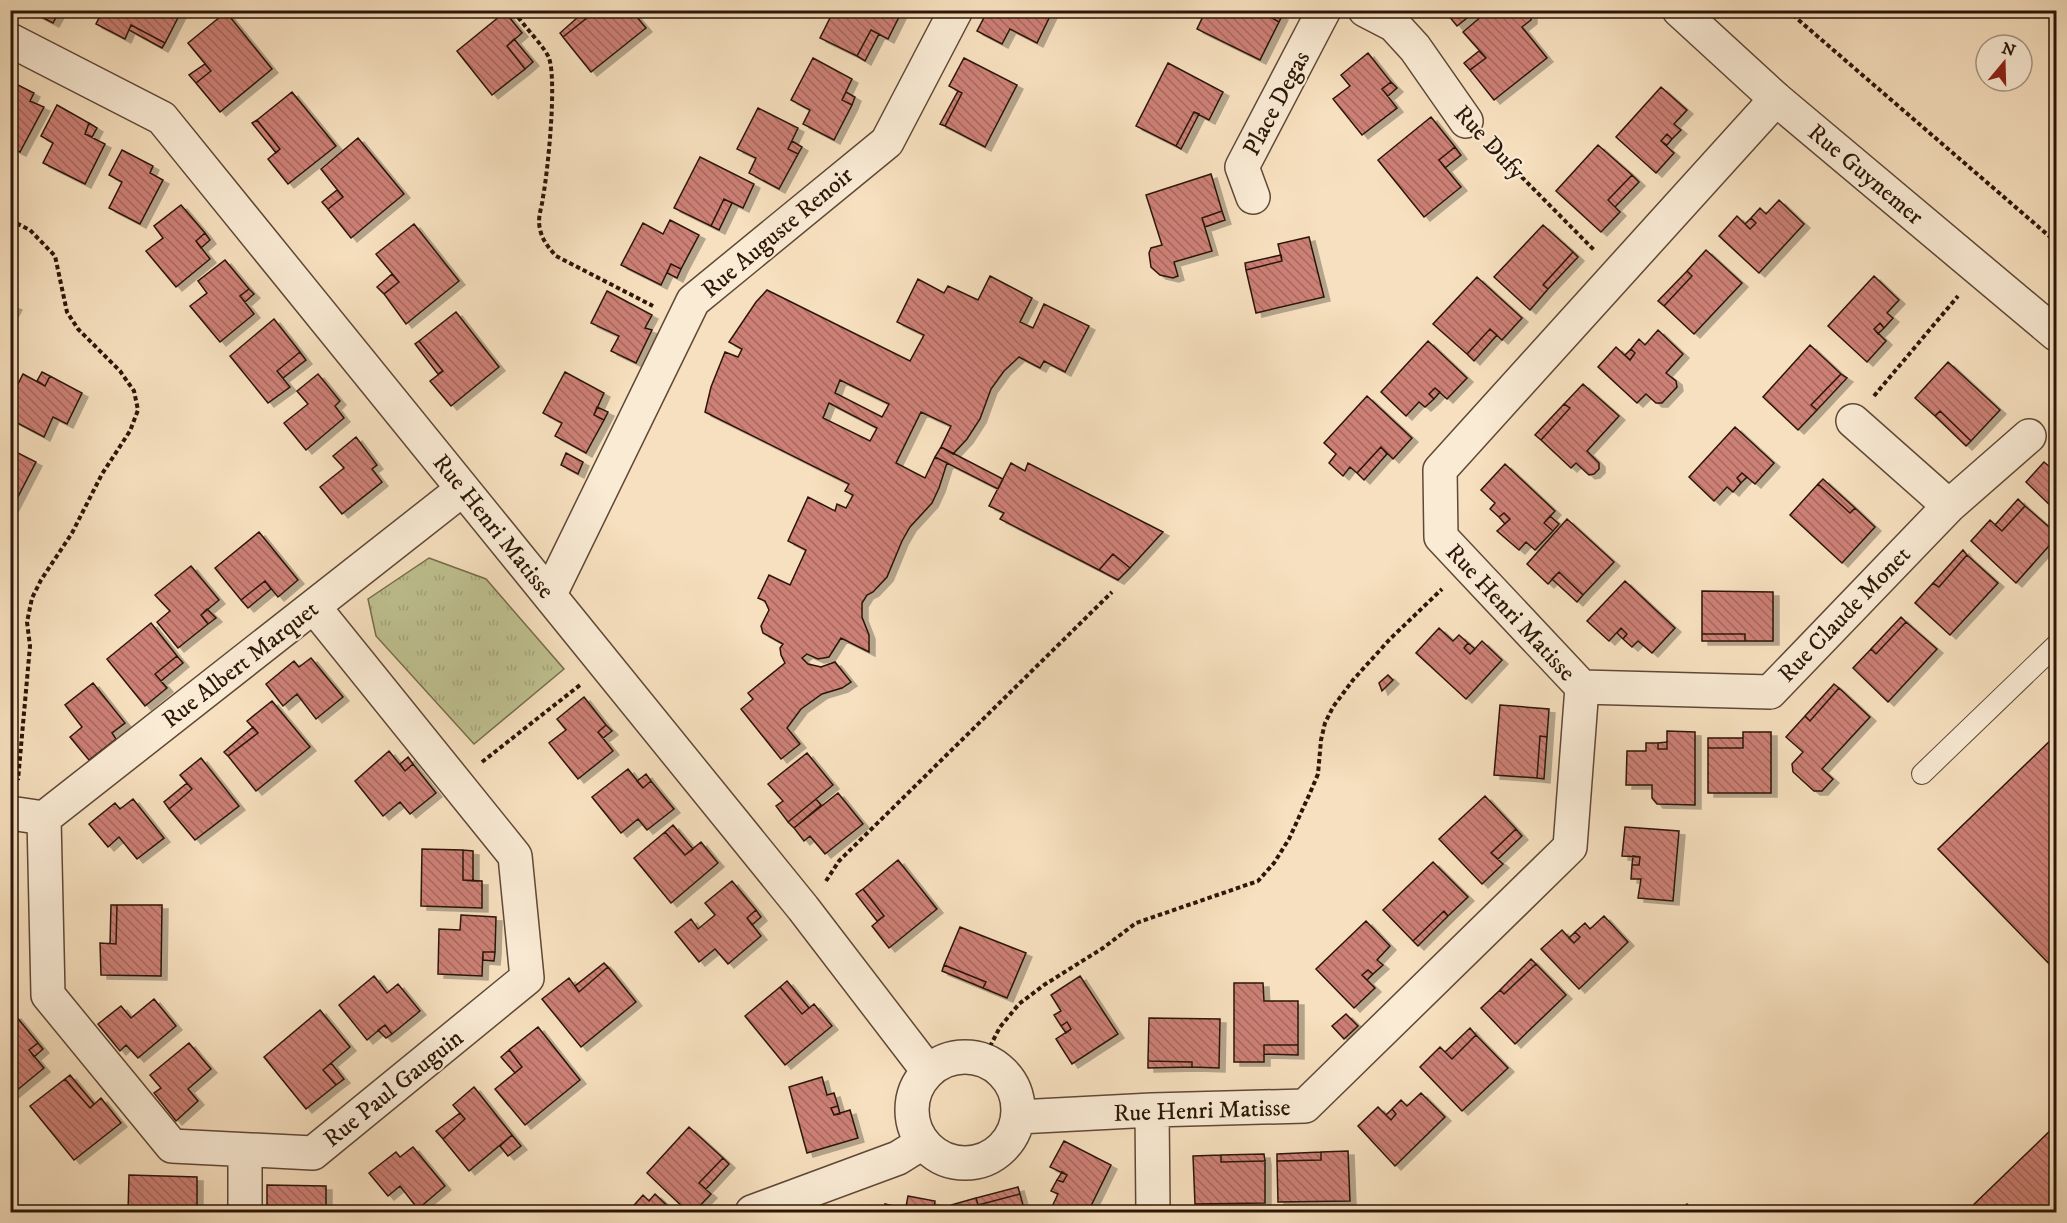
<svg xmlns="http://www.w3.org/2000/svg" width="2067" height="1223" viewBox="0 0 2067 1223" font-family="'IM FELL DW Pica',serif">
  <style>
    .park { fill: url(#park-tufts); stroke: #766c4c; stroke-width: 1.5 }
    .building { fill: url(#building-back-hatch); stroke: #2c1608; stroke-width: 1.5; fill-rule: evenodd; filter: url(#shadow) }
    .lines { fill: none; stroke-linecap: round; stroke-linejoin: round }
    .service-casing { stroke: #5f4836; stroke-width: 22 }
    .minor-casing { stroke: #5f4836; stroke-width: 36 }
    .tertiary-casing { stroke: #5f4836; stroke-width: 36 }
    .path { stroke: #2c1608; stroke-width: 4; stroke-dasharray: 4.5 3; stroke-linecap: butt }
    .service { stroke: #faebd5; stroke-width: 20 }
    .minor { stroke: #faebd5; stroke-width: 33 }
    .tertiary { stroke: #faebd5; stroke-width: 33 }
    .labels { text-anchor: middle; stroke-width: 4.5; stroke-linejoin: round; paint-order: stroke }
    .street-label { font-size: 24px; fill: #2c1608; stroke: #faebd5 }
  </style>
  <defs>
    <pattern id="park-tufts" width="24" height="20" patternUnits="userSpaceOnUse" patternTransform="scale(1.5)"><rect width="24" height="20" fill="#bfc190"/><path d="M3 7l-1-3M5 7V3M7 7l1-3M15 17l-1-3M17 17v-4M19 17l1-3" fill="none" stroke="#a4a57b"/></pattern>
    <pattern id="building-back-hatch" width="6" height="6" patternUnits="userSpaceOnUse" patternTransform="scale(1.5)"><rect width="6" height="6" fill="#cd8076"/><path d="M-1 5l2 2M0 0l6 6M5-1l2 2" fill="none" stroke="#a7685f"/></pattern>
    <filter id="shadow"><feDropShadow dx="6" dy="4" stdDeviation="0" flood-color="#0004"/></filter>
  </defs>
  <rect width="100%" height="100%" fill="#f7e0bf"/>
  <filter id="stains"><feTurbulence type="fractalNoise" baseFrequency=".00333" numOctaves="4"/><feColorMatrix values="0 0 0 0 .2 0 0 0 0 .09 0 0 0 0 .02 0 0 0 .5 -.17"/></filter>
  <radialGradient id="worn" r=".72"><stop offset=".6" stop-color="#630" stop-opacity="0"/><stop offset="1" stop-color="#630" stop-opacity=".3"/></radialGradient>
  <path class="park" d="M429,558L486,579L564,669L474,744L376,636L368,599Z"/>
  <path class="building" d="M28,10H60L53,23Z
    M103,10H182L165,43L131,25L125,39L96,24Z
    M586,10H591L593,13L563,37L560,33Z
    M591,10H631L646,28L591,72L563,37L593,13Z
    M834,10H892L900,15L888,39L871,30L857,56L820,38Z
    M988,10H1049L1052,12L1037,43L1010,29L1002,44L977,31Z
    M1206,10H1258L1279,22L1260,60L1197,29Z
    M1258,10H1272L1282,16L1279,22Z
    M1444,10H1477L1457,26Z
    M1489,10H1528L1531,15V20L1522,27L1547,58L1494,100L1470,70L1486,58L1463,32Z
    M226,12L272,69L220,112L196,83L211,71L188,43Z
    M505,12L522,33L507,46L525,69L492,95L457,51Z
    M131,25L165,43L162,48L129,30Z
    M871,30L879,34L865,61L857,56Z
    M514,39L533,62L525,69L507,46Z
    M1479,51L1486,58L1470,70L1464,63Z
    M1368,53L1391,82L1382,89L1397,108L1362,135L1333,99L1350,86L1341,75Z
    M813,58L852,79L842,100L852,105L834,140L803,124L810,110L791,100Z
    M964,58L1017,85L985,147L945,126L962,93L949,86Z
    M1168,63L1223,92L1209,120L1194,112L1176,146L1136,126Z
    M205,64L211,71L196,83L189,75Z
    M10,81L34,93L30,101L44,107L20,152L10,147Z
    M1391,82L1397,88L1388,96L1382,89Z
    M1661,87L1687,110L1674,124L1681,130L1672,139L1667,134L1661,141L1674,153L1656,173L1616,137Z
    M958,91L962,93L945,126L940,124Z
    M292,92L336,146L288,184L268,159L280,149L257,120Z
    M846,92L855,97L852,105L842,100Z
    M57,105L89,123L85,134L105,144L85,184L43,163L53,143L41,136Z
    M758,108L798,128L788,149L798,154L779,189L749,173L756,158L737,149Z
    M1194,112L1199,114L1181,149L1176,146Z
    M1431,117L1455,147L1439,160L1461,187L1424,217L1378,160Z
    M257,120L280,149L276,153L252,123Z
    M89,123L97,128L92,137L85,134Z
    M1667,134L1672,139L1667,145L1661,141Z
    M358,138L404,194L351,238L328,209L343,197L321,169Z
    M792,141L802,147L798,154L788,149Z
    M1598,145L1632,175L1608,200L1620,212L1601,232L1556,191Z
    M1455,147L1461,155L1445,168L1439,160Z
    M122,150L153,166L150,173L163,180L140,224L109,208L122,182L109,175Z
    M700,157L754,184L743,208L724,199L711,226L674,208Z
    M1211,174L1222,211L1202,218L1212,251L1174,262L1178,276L1173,278L1160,275L1151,267L1149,253L1151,248L1162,245L1146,195Z
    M1632,175L1639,182L1615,207L1608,200Z
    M337,190L343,197L328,209L322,202Z
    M724,199L732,203L719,230L711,226Z
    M1779,200L1804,224L1759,273L1719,236L1737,216L1750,229L1756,223L1751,218L1760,208L1766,214Z
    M181,205L205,233L196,241L210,259L176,287L146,251L163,238L154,226Z
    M1222,211L1225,220L1205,227L1202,218Z
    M1751,218L1756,223L1750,229L1745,224Z
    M670,220L699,235L681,269L671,264L661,285L621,265L643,223L663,234Z
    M414,224L459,281L406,324L384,294L399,282L376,254Z
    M1543,225L1573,252L1543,285L1548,289L1530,310L1494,277Z
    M205,233L210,240L201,248L196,241Z
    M1309,237L1324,297L1256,313L1246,270L1282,261L1278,244Z
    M1706,250L1742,283L1694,334L1664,306L1692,276L1687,271Z
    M1573,252L1578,257L1548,289L1543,285Z
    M1281,255L1282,261L1246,270L1245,263Z
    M225,260L249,289L240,296L254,314L220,342L190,306L207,293L198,281Z
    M671,264L681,269L677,278L667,273Z
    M1687,271L1692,276L1664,306L1658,301Z
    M392,274L399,282L384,294L377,287Z
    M990,276L1032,298L1020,322L1033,328L1044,304L1089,326L1065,372L1044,361L1040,368L1019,357L1004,371L991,389L980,419L967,439L953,454L941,447L951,426L921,412L896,463L925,478L935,457L947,463L939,488L932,503L910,527L902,541L887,577L873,592L867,595L862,603V617L869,635V652L841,638L829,657L818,659L807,654L802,658L808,664L821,667L835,662L851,682L842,688L822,694L801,709L787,728L800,744L781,759L741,709L753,699L748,693L785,663L781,655L780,648L783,644L763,633L761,626L769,610L765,601L758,598L769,575L790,585L806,550L788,541L808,497L835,511L837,504L846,508L853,495L845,491L849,484L705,412L711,387L725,352L738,357L742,349L729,342L756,302L767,290L910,361L924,335L897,322L918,279L944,293L948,286L978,300ZM840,380L889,404L882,417L835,393ZM829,403L877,428L870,441L823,418Z
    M1874,276L1899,300L1887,313L1893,318L1884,328L1880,323L1874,329L1886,341L1867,362L1828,326Z
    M1477,277L1522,318L1502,340L1490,329L1467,354L1433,324Z
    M249,289L254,294L245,302L240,296Z
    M607,291L652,315L645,328L652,330L636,363L611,351L619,336L591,323Z
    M10,304L16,306L10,317Z
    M456,312L499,367L451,406L430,381L443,371L419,341Z
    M274,319L300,352L277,371L290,387L268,403L230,356Z
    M1880,323L1884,328L1878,334L1874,329Z
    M1490,329L1497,335L1474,361L1467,354Z
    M1658,330L1683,354L1666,373L1676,381L1677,387L1662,403H1656L1646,394L1637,403L1598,367L1616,347L1630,360L1635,353L1631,349L1639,339L1645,345Z
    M419,341L443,371L438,374L415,344Z
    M1428,341L1467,378L1447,399L1435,388L1429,394L1434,399L1425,407L1419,402L1406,416L1381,392Z
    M1810,345L1841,374L1811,405L1817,410L1798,430L1763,397Z
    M1631,349L1635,353L1630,360L1625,355Z
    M300,352L306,360L283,378L277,371Z
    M1948,362L2000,410L1971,441L1940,411L1935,416L1915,398Z
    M42,372L50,376L45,386L37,381Z
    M565,372L604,393L594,415L604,420L586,453L555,436L562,423L543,413Z
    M23,374L45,386L50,376L82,393L67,424L53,417L44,437L10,419V400Z
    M318,374L340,401L335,406L344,418L306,450L284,423L308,404L297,391Z
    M1841,374L1847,378L1817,410L1811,405Z
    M1583,384L1619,416L1587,451L1599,463V469L1594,474L1589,475L1576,463L1571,468L1541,440L1570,408L1564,404Z
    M1435,388L1440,392L1434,399L1429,394Z
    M1367,396L1412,438L1393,459L1381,447L1357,473L1350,467L1343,476L1329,463L1336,454L1324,443Z
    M1564,404L1570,408L1541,440L1535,435Z
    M597,407L608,412L604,420L594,415Z
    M1940,411L1971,441L1966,446L1935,416Z
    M1735,427L1774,463L1755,484L1742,473L1737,478L1741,483L1733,492L1727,487L1714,501L1689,477Z
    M356,437L377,465L372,469L382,482L342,514L320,487L344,468L333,456Z
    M941,447L1003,479L998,489L935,457Z
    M1381,447L1387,454L1364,480L1357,473Z
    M10,449L36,462L10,512Z
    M566,453L583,462L578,474L561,465Z
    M2056,458V472L2049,466Z
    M2044,462L2056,472V511L2026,482Z
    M1011,463L1025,471L1028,463L1163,532L1130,568L1113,554L1099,570L1000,519L1004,513L989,506Z
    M1505,464L1555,511L1544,523L1553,531L1535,550L1526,542L1519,550L1497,531L1510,519L1504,513L1499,517L1490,509L1495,503L1481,490Z
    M1742,473L1747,477L1741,483L1737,478Z
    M1823,479L1855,508L1850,513L1818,484Z
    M1818,484L1850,513L1855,508L1875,527L1842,563L1790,515Z
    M2018,499L2025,506L2002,531L1995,525Z
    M2025,506L2056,533V538L2016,583L1971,541L1990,520L2002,531Z
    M1504,513L1510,519L1505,524L1499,517Z
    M1550,516L1559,524L1553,531L1544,523Z
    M1567,519L1614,562L1583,595L1559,572L1548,584L1527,564Z
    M259,532L298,580L278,597L265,581L241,600L215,568Z
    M1963,550L1967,555L1939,587L1933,583Z
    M1113,554L1130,568L1118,580L1099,570Z
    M1967,555L1998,583L1950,635L1915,603L1933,583L1939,587Z
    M191,566L219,600L201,615L208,624L178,648L157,622L170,611L155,595Z
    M1559,572L1583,595L1577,602L1552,579Z
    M265,581L271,589L248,608L241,600Z
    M1625,581L1675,628L1652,653L1638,641L1632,647L1623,639L1627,634L1621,628L1609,641L1587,621Z
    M1702,591L1773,592V641H1745V634H1702Z
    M207,609L216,618L208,624L201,615Z
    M1901,617L1906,622L1876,654L1871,649Z
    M1906,622L1937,649L1888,702L1853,668L1871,649L1876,654Z
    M151,623L177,656L155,674L167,688L145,706L107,659Z
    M1439,628L1453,641L1459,635L1468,643L1464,648L1470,654L1482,641L1502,660L1466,699L1416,653Z
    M1621,628L1627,634L1623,639L1617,633Z
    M1702,634H1745V641H1702Z
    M1468,643L1475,649L1470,654L1464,648Z
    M177,656L183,663L161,681L155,674Z
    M311,658L343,697L316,719L297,694L283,706L266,684L294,661L299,667Z
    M1388,675L1393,680L1382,691L1379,683Z
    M93,683L125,723L112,733L116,739L89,760L70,737L82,727L65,705Z
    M1834,684L1839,688L1810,721L1805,716Z
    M1839,688L1870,717L1822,769L1833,779L1822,791H1814L1793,772L1792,764L1803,752L1786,737L1805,716L1810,721Z
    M584,697L606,725L598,732L613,751L578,779L549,743L566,730L557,719Z
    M272,701L310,747L256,791L228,756L258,733L247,721Z
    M1500,705L1549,709L1547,737L1540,736L1537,778L1494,775Z
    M606,725L612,731L603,738L598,732Z
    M253,727L258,733L228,756L224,752Z
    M1667,731L1695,732V805L1657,804L1652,798V785H1626L1627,751H1646V743H1658V749H1667Z
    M1743,732H1771V793H1708V748H1743Z
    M2056,735V971L1938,849Z
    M1540,736L1547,737L1544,779L1537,778Z
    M1708,738H1743V748H1708Z
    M1667,742V749H1658V743Z
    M389,751L405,771L413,764L436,793L410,814L400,802L383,816L355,781Z
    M807,753L833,785L788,822L776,806L783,801L768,784Z
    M408,757L413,764L405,771L400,764Z
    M201,758L239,806L195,840L169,809L192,789L180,775Z
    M628,769L643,788L651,781L674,809L647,830L638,819L621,833L592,797Z
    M646,774L651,781L643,788L637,781Z
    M187,783L192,789L169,809L164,802Z
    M838,793L863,824L825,854L810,836L804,841L794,828Z
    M1485,796L1516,829L1491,853L1503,864L1482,884L1439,839Z
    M133,799L164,838L137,859L119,837L108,847L89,824L115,803L120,809Z
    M816,799L821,805L794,828L788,822Z
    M673,825L693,849L685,855L665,832Z
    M1625,827L1679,831L1673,901L1638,898L1641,879H1631L1632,865H1639L1640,857L1622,856Z
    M1516,829L1522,836L1498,859L1491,853Z
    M665,832L685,855L701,842L718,863L671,903L634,858Z
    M422,849L463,850V880L482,881V908L421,906Z
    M463,850L473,851V881L463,880Z
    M1633,856L1640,857L1639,865H1632Z
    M898,860L937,909L889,948L872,926L884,916L863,889Z
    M1433,862L1468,897L1448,916L1444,911L1413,941L1383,910Z
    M732,881L756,910L747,918L761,936L728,964L715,949L699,962L675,932L691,919L698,929L715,915L705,903Z
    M863,889L884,916L877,921L856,894Z
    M111,905H117L116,944H110Z
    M117,905H162L161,976L101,975L100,943L116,944Z
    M756,910L761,917L752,925L747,918Z
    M1444,911L1448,916L1418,946L1413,941Z
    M461,915L496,917L495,952H483L482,976L438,974L439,929L460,930Z
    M1604,916L1628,942L1579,989L1541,949L1562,930L1574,943L1580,937L1575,932L1585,923L1590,929Z
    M1366,921L1390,946L1377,960L1383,965L1373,974L1368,970L1362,975L1375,988L1354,1008L1316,969Z
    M960,927L1026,953L1007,998L983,988L986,982L944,965Z
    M1575,932L1580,937L1574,943L1569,938Z
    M483,952H495L494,961L483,960Z
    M1531,959L1536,964L1504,994L1500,990Z
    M604,963L608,967L579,992L575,986Z
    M1536,964L1566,995L1515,1044L1481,1008L1500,990L1504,994Z
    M944,965L986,982L983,988L942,971Z
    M608,967L636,1002L581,1047L542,999L569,978L579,992Z
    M1368,970L1373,974L1367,980L1362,975Z
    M374,976L387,993L398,984L420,1011L392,1034L385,1025L367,1040L339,1005Z
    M1080,976L1118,1034L1072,1064L1056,1039L1071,1029L1067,1022L1061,1026L1054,1015L1061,1011L1051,995Z
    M787,981L809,1008L802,1014L780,987Z
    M1234,983H1263L1264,1001H1298V1045H1264V1062H1234Z
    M780,987L802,1014L814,1004L832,1026L785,1065L745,1016Z
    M154,999L176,1026L138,1058L126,1045L120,1051L98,1024L121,1006L131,1018Z
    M320,1010L350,1047L323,1070L336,1085L306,1109L264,1057Z
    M1346,1014L1358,1026L1344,1039L1332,1026Z
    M15,1015L38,1043L29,1050L44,1068L10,1096V1018Z
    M1149,1018L1220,1019L1219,1068L1192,1067V1062L1148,1061Z
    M1067,1022L1071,1029L1066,1033L1061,1026Z
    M385,1025L392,1034L386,1038L378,1030Z
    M538,1027L580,1080L525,1125L495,1089L522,1067L509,1050Z
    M1470,1028L1476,1035L1452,1059L1445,1052Z
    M1476,1035L1508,1068L1462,1111L1420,1067L1440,1047L1452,1059Z
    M38,1043L43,1049L34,1057L29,1050Z
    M189,1043L211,1069L188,1089L198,1101L176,1121L154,1093L161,1088L150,1075Z
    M1264,1045H1298V1055L1264,1054Z
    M509,1050L522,1067L515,1073L501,1057Z
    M1148,1061L1192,1062V1067L1148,1068Z
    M331,1063L344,1079L336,1085L323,1070Z
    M70,1075L94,1104L90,1108L65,1079Z
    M822,1077L827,1095L834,1093L838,1106L831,1108L834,1115L850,1110L858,1138L807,1153L789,1087Z
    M65,1079L90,1108L101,1098L121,1123L74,1160L30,1106Z
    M474,1087L512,1135L469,1171L443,1139L465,1119L453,1105Z
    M1421,1093L1445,1117L1395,1166L1358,1126L1378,1107L1391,1120L1396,1114L1392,1109L1401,1100L1407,1106Z
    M838,1106L840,1114L834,1115L831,1108Z
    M1392,1109L1396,1114L1391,1120L1386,1115Z
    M460,1113L465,1119L443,1139L436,1131Z
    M2056,1125V1212H1966Z
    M689,1127L723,1158L699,1183L711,1194L694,1212H688L647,1173Z
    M512,1135L521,1146L508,1156L500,1146Z
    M1064,1141L1111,1165L1088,1212L1050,1211L1058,1194L1051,1191L1057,1180L1063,1182L1067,1175L1050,1167Z
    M413,1147L445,1186L418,1209L400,1186L388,1196L369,1173L396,1152L400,1157Z
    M1348,1151L1350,1201L1278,1202L1277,1161L1321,1160V1152Z
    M1321,1152V1160L1277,1161V1154Z
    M1264,1154L1265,1161L1221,1162V1155Z
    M1221,1155V1162L1265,1161V1203L1195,1204L1193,1156Z
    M723,1158L729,1164L706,1189L699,1183Z
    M1062,1172L1067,1175L1063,1182L1057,1180Z
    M129,1175L197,1177V1212H128Z
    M267,1185L326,1186V1212H267Z
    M1018,1187L1020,1194L978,1205L976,1198Z
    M655,1194L673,1211L671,1212H628L643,1195L649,1201Z
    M1020,1194L1025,1212H952L951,1205L976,1198L978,1205Z
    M908,1196L935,1201L934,1212H905Z
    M885,1204L898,1207L897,1212H864L865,1209L884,1212Z
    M1687,1204L1695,1212H1678Z
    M898,1207L906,1208L905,1212H896Z"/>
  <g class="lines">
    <defs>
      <path id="service" d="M1922,774L2056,645"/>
      <path id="minor" d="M1365,10L1394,25L1415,48L1466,121
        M10,40L162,118L803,908L928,1071
        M1253,197L1242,167L1324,10
        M1949,506L2029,436
        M550,594L693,301L887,142L956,10
        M1582,687L1770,692L1949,506L1853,421
        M10,813L44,818L463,489
        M44,818L48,995L172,1146L313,1153L527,978L515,856L314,607
        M912 1110a53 53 0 1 1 106 0a53 53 0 1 1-106 0Z
        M1152,1110L1153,1212
        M1018,1117L1152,1110L1305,1106L1570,847L1582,687L1441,537L1440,470L1776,99
        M245,1212V1150
        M752,1212L898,1158L922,1143"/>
      <path id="tertiary" d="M1679,10L1776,99L2056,334"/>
    </defs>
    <use href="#service" class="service-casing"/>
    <use href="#minor" class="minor-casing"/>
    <use href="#tertiary" class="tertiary-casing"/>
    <path class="path" d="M519,10L518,17C526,28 545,48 549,58C557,81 548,170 543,197C542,208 537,217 540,229C542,240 549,248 556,256L653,306
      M1787,10L2056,242
      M1490,145L1594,250
      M10,220L30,230L55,256L67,312L78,329L120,371L134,391L138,410L130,431L102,474L72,533L41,580L32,598L27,622L30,646L18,780
      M1874,396L1958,296
      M482,762L580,685
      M826,881L839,861L1112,592
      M983,1060L1000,1027L1019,1004L1044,985L1103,948L1136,923L1258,881L1274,863L1289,839L1310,793L1318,774L1321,740L1325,723L1333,707L1353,680L1390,639L1442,589"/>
    <use href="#service" class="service"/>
    <use href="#minor" class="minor"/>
    <use href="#tertiary" class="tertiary"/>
  </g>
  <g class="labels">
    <g class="street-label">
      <text transform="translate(1276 103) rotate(-62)" y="8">Place Degas</text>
      <text transform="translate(1490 142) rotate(47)" y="8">Rue Dufy</text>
      <text transform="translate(1866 174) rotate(40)" y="8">Rue Guynemer</text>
      <text transform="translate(777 232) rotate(-40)" y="8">Rue Auguste Renoir</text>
      <text transform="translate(494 526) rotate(51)" y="8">Rue Henri Matisse</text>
      <text transform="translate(1511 612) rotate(47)" y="8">Rue Henri Matisse</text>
      <text transform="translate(1844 614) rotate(-46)" y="8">Rue Claude Monet</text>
      <text transform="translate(240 664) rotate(-38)" y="8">Rue Albert Marquet</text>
      <text transform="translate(393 1088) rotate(-39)" y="8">Rue Paul Gauguin</text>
      <text transform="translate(1202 1110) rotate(-2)" y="8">Rue Henri Matisse</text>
    </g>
  </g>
  <rect width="2067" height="1223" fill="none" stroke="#f7e0bf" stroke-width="36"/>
  <rect x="12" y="12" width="2043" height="1199" fill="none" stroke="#2c1608" stroke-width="3"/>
  <rect x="18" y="18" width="2031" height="1187" fill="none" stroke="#2c1608" stroke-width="1.5"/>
  <g transform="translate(2004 63) rotate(19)"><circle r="28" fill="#faebd5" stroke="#a89683" stroke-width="1.5"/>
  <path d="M0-4.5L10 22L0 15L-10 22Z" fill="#8f2418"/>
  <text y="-9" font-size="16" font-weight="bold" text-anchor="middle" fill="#2c1608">N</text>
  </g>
  <rect width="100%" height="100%" filter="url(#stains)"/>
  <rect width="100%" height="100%" fill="url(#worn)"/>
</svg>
